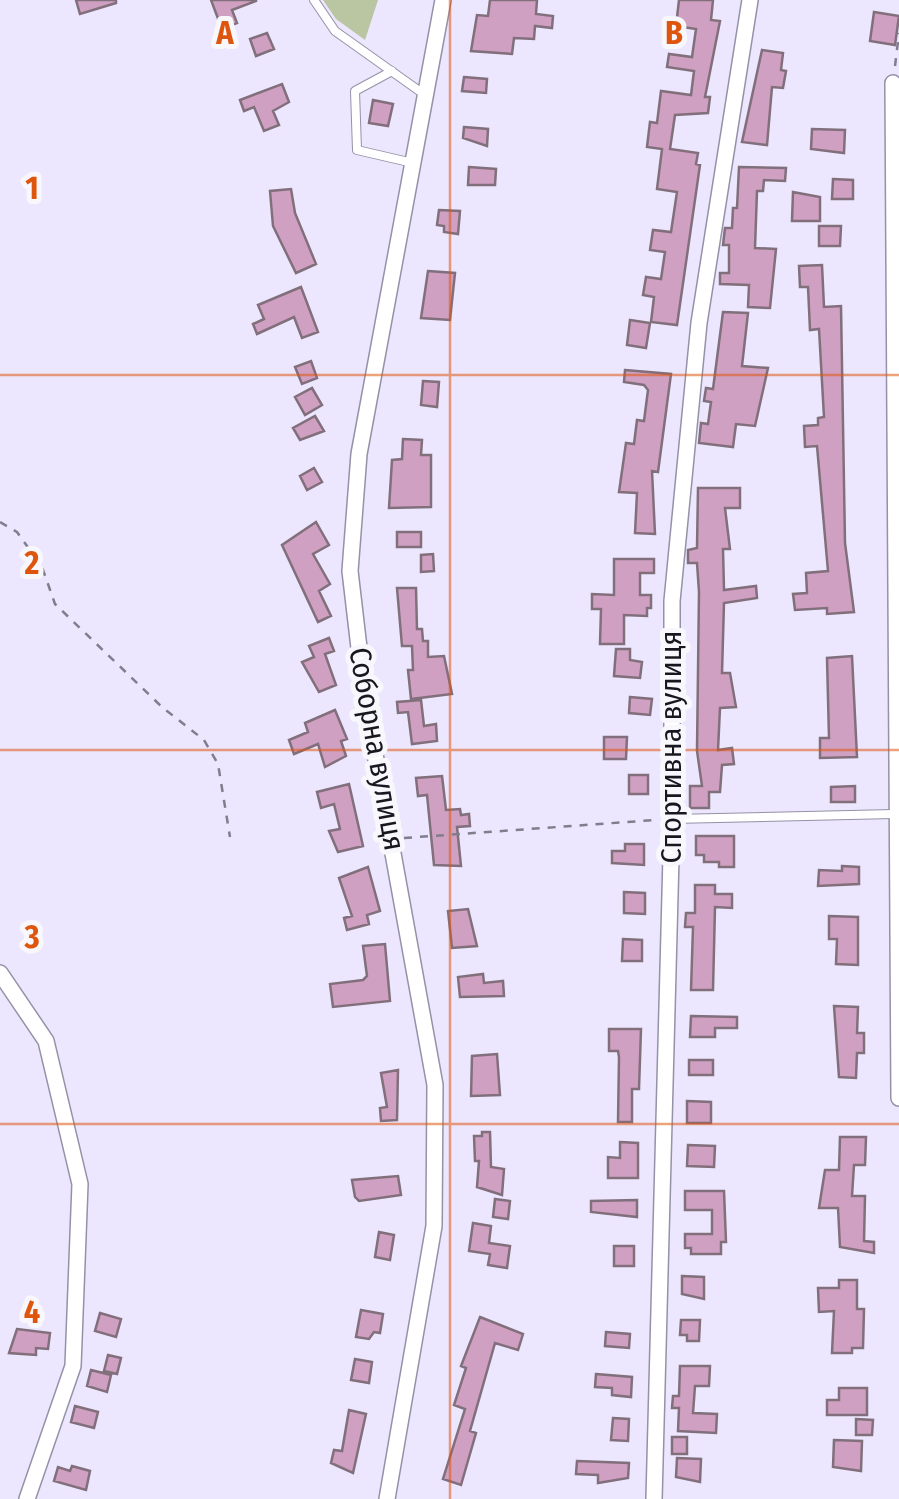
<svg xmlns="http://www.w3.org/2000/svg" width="899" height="1499" viewBox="0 0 899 1499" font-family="'Fira Sans Condensed',sans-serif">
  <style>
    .green { fill: #bac5a2 }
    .building { fill: #d0a0c2; stroke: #826f7c; stroke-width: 2.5 }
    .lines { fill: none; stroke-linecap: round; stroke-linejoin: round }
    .lane-casing { stroke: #9591a6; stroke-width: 10 }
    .street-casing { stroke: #9591a6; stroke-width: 18 }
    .path { stroke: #817d8d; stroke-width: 2.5; stroke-dasharray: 8 8; stroke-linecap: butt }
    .lane { stroke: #fff; stroke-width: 8 }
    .street { stroke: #fff; stroke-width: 15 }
    .grid { fill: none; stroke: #de560d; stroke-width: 2.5; stroke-opacity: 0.55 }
    .labels { text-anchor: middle; stroke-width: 10; stroke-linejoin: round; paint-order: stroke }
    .street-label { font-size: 30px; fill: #18161e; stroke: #f8f7fc }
    .grid-label { font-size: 32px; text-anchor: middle; font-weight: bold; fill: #de560d; stroke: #f8f7fc; stroke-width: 10; stroke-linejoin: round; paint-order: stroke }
  </style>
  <rect width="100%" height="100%" fill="#ece7fe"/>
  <path class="green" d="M323,0H378L365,40L336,19Z"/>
  <path class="building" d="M76,0H116V3L80,14Z
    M211,0H256V1L232,10L237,23L222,29Z
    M490,0H537L536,14L553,16L552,28L535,26L534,39L514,38L512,54L471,51L477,15L488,16Z
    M679,0H713L711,20L720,21L705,97H710L708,113L675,115L670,149L698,153L696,164L700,165L677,325L651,322L654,297L643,295L646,277L661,279L665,252L650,250L653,230L671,232L677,192L657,189L662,149L647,147L650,122L657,123L661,91L691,95L694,71L667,67L669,54L692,57L696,29L676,26Z
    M874,12L899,16L895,45L870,41Z
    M267,33L274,49L256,56L250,39Z
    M762,50L783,53L781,70L786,71L783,88L772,87L767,145L742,142Z
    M464,77L487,79L486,93L462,91Z
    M282,84L289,102L273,111L279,125L264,131L254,107L244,111L240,100Z
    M373,100L393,104L388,126L369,123Z
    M464,127L488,129L487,146L463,138Z
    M812,129L845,130L844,153L811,149Z
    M469,167L496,169L495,185H468Z
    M739,167L786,168L785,181L764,180L763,191H757L755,248L776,249L770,308L748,307L749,285L720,284V273H729V245H723L725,228H732L733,208H737Z
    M833,179L853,180V199H832Z
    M291,189L295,213L316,264L296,273L273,226L270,191Z
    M793,192L820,197V221H792Z
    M439,210L460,211L458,234L444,232V226L437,225Z
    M819,226H841L840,246H819Z
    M822,265L824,307L841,306L845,543L854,612L827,614V608L795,610L793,594L807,593L806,573L828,571L817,446L805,447L804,426L818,425V418L824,417L819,329L810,330L808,287H800L799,266Z
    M428,271L455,273L450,320L421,318Z
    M301,287L318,332L302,338L294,317L257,334L253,324L264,319L258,305Z
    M723,312L748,313L742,366L768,368L755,426L736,424L733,447L699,443L701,423L708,424L711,402L704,401L706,388L713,389Z
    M630,320L650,323L646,348L627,345Z
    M311,361L317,378L302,384L295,367Z
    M625,370L671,374L658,472L652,471L655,534L635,533L637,493L619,492L626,443L634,444L637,420L644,421L648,390L644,385L624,382Z
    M423,381L439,382L437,407L421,405Z
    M312,388L322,405L305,415L295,397Z
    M315,416L324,431L300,440L293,428Z
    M403,439L422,440L421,455H431V507L389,508L392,460L402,459Z
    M314,468L322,482L307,490L300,476Z
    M698,488H740V508H725L730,549H723L724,590L756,586L757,598L724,603L722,673H730L736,707L720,708L718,750L732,748L734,764L722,765L720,792H709V808H690V786H702L697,751L699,592L697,563H688V550L697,548Z
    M316,522L329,545L313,554L330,584L319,591L331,616L318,622L282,545Z
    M397,532H421V547H397Z
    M433,554L434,571L421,572V555Z
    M614,559H654V573H640V595H651V608H647V616L624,615V644H600L601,609H592V594L614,595Z
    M397,588H416L417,629H422L423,641H428V657L444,656L452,694L411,699L408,670H413L412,646H402Z
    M329,638L334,651L325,654L336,685L319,692L302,662L314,657L309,646Z
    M616,649H630V660L642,662L640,678L614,676Z
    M852,656L857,757L820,758V738H829L827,658Z
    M630,697L652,699L650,715L629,713Z
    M421,700L424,726L436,724L437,741L412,744L408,712L398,713L397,702Z
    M335,710L347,739L341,741L346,756L325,767L318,744L294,754L289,740L308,732L305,723Z
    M604,737H627L626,759H604Z
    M629,775H648V794H629Z
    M442,776L446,810L460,809L461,815L469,814L470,826L457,827L461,866L434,865L427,795L418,796L416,778Z
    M349,784L363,846L338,852L329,831L340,829L334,804L321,808L317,792Z
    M855,786V802H831V787Z
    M696,836H734V867H719V862H704V855H696Z
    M625,844H644V865L612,863V851H625Z
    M842,866L859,867V884L818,886L819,870L842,871Z
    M368,867L380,911L367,915L369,924L347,930L344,918L352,916L339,878Z
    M695,885H715V894H732V908L715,907L713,990H691L693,927H685L686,913H695Z
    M624,892L645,893V914L624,913Z
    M468,909L477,946L452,948L448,911Z
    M829,916L858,917V965L836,964L837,939H829Z
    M623,939L642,940V961H622Z
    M385,944L390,1001L333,1007L330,984L363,980L367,976L363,946Z
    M483,974L484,983L503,981L504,996L460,997L458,977Z
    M834,1006L858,1007L857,1033H864V1053H857L856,1078L839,1077Z
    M691,1016L737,1017V1028H715V1037H690Z
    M609,1029H641L639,1089H632V1122H618L619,1057L618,1051H609Z
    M497,1054L500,1095L471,1096L472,1056Z
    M689,1060H713V1075H689Z
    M398,1070L397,1120L381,1121L380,1108L387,1107L381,1073Z
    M687,1101L711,1102V1123H687Z
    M482,1132H490L491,1167L504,1169L502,1195L477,1187L479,1161H475L474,1136H482Z
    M840,1137H866L865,1165H854L852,1196H865L864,1241L874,1242V1253L840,1247L838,1208H819L825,1170H839Z
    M620,1142L638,1143V1178H608V1157L620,1158Z
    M688,1145L715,1146L714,1167L687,1166Z
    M398,1176L401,1195L359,1201L355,1197L352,1180Z
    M685,1191H724L726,1242H721V1254H691V1248H685V1234H712V1210H685Z
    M495,1199L510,1201L508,1219L493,1217Z
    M637,1200V1217L591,1212V1201Z
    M473,1223L491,1226L489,1243L510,1246L507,1268L488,1265L490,1254L469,1251Z
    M379,1232L394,1235L390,1260L375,1257Z
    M614,1246H634V1266H614Z
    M682,1276L704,1277V1299L682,1294Z
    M839,1280H857V1309H864L863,1348H852V1353H832L834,1311L819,1312L818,1288H839Z
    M361,1310L383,1314L380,1333L374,1332L369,1339L356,1337Z
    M100,1313L121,1319L116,1337L95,1331Z
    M480,1317L523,1334L518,1350L495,1343L470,1431L476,1433L461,1485L443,1479L465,1409L454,1405L466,1368L461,1366Z
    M681,1320H700L699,1341H687V1335H680Z
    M17,1329L50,1333L48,1349L36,1348V1355L9,1353Z
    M606,1332L630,1334L629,1348L605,1346Z
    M108,1355L121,1358L117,1374L104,1371Z
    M355,1359L372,1362L369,1383L351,1380Z
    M680,1366H710L709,1386H695L693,1413L717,1414L716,1433L678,1431L679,1408H672L673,1396H679Z
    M91,1370L111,1375L107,1392L87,1386Z
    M596,1374L632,1377L631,1397L612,1395V1388L595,1387Z
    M839,1388H867V1415H827V1400H839Z
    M75,1406L98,1412L94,1428L71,1422Z
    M349,1410L366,1414L353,1473L331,1463L334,1450L342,1451Z
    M613,1418L629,1419L628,1441L611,1440Z
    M856,1419L873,1420L872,1435H856Z
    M672,1437H687V1454H672Z
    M834,1440L862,1441L861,1471L833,1467Z
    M677,1458L701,1459L700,1482L676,1477Z
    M577,1461L629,1463L628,1478L598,1483V1475L576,1474Z
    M72,1466L90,1471L86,1490L54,1481L58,1467L70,1471Z"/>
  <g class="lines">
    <defs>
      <path id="lane" d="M314,0L335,31L425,95
        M392,71L355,91L357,150L413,163
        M672,819L894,814"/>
      <path id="street" d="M893,83L899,1098
        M0,973L46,1041L80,1184L73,1366L27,1499
        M387,1499L434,1226L435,1085L365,699L350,571L359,454L443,0
        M654,1499L672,819V601L699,323L750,0"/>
    </defs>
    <use href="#lane" class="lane-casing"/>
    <use href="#street" class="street-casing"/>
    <path class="path" d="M895,66L899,33
      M0,522L17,532L42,567L55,604L162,707L204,740L218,764L230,837
      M404,838L655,820"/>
    <use href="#lane" class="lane"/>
    <use href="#street" class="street"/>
  </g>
  <path class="grid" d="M450,0V1499M0,375H899M0,750H899M0,1124H899"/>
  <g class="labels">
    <g class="street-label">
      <text transform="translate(671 747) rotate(-90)" y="10">Спортивна вулиця</text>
      <text transform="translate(377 749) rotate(80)" y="10">Соборна вулиця</text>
    </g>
  </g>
  <g class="grid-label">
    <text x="225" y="44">A</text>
    <text x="674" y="44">B</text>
    <text x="32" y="199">1</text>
    <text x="32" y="574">2</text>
    <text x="32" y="948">3</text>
    <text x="32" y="1323">4</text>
  </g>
</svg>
